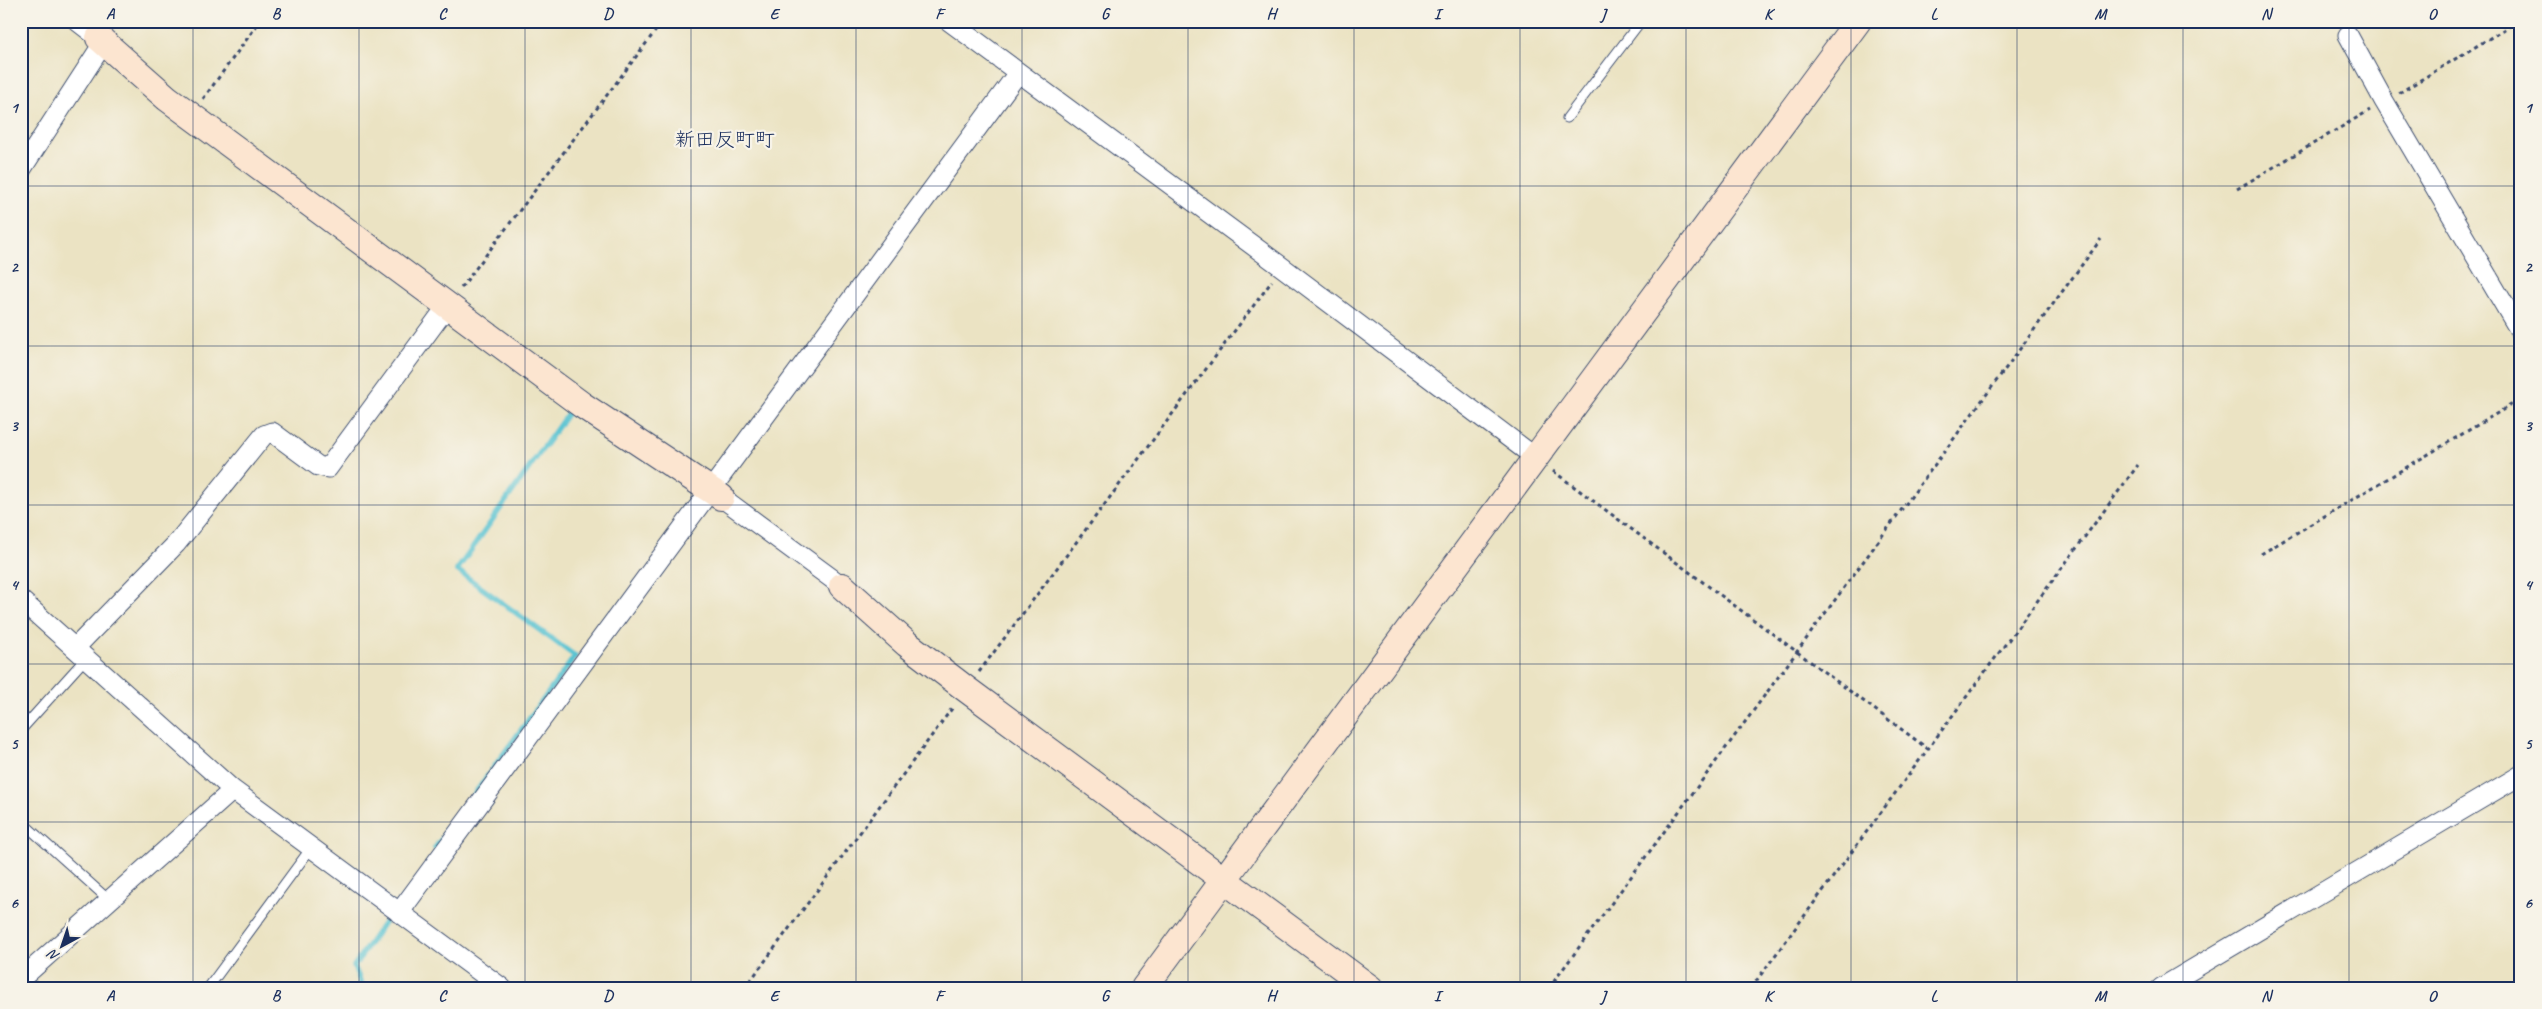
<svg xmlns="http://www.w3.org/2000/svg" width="2542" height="1009" viewBox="0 0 2542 1009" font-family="Caveat,'Klee One',sans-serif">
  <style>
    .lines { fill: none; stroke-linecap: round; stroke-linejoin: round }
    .stream { stroke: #57c2d1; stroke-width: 5.5 }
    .lane-casing { stroke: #3a4a6d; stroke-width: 11 }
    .street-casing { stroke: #3a4a6d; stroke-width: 21 }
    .secondary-casing { stroke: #3a4a6d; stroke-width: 28 }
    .path { stroke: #3a4a6d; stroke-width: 3; stroke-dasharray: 4 4; stroke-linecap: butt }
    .lane { stroke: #fff; stroke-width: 9 }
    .street { stroke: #fff; stroke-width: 19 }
    .secondary { stroke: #fce5d0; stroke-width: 26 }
    .grid { fill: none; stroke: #1b2f5e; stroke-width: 1; stroke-opacity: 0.55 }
    .labels { text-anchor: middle; stroke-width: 4.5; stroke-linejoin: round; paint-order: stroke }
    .quarter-label { font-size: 20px; fill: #1b2f5e; stroke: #f7f3e8 }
    .neatline { fill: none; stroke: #1b2f5e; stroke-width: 2 }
    .grid-label { font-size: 16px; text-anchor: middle; font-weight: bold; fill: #1b2f5e }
  </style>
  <rect width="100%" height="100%" fill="#f7f3e8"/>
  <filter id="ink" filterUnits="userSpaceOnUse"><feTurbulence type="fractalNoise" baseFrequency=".02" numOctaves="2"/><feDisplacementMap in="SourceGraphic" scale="10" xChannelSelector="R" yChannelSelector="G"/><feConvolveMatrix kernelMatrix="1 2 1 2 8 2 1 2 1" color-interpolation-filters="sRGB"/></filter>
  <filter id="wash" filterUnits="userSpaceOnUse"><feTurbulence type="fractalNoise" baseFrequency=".0096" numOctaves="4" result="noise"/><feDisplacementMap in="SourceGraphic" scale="20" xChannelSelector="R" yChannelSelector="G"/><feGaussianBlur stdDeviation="1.12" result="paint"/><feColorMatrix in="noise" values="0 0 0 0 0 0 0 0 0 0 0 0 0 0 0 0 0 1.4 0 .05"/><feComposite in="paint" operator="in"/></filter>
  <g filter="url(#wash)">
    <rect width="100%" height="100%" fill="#ebe3c3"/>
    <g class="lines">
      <path class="stream" d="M435,848L575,656L457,570L570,410
        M363,988L354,966L392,911"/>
    </g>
  </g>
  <g filter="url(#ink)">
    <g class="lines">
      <defs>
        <path id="lane" d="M1567,118L1641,21
          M21,730L86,658
          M21,821L110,901
          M208,988L311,848"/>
        <path id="street" d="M77,21L99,38
          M949,21L1282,267L1536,458
          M2348,35L2384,101L2521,333
          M21,170L104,42
          M721,497L842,586
          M21,600L233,790L502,988
          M75,648L176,544L264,435L272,432L318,466L328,468L448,305
          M399,913L1018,73
          M21,979L233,790
          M2161,988L2521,775"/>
        <path id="secondary" d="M99,38L167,98L582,405L721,497
          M842,586L907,644L966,689L1370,988
          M1144,988L1858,21"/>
      </defs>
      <use href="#lane" class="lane-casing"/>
      <use href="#street" class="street-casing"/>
      <use href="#secondary" class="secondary-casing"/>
      <path class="path" d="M2399,93L2518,21
        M203,99L260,21
        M2237,189L2370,110
        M461,288L663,21
        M1553,471L1928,749
        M2261,554L2521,399
        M979,672L1272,281
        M745,988L953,707
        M1549,988L2101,239
        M1751,988L2138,465"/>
      <use href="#lane" class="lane"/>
      <use href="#street" class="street"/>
      <use href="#secondary" class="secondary"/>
    </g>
  </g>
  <path class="grid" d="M193,21V988M359,21V988M525,21V988M691,21V988M856,21V988M1022,21V988M1188,21V988M1354,21V988M1520,21V988M1686,21V988M1851,21V988M2017,21V988M2183,21V988M2349,21V988M21,186H2521M21,346H2521M21,505H2521M21,664H2521M21,822H2521"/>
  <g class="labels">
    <g class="quarter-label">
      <text x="725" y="146">新田反町町</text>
    </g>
  </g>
  <rect width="2542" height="1009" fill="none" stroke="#f7f3e8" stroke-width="55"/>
  <g transform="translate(62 946) rotate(220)" stroke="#f7f3e8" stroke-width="4" paint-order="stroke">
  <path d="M0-4L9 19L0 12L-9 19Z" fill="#1b2f5e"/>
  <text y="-8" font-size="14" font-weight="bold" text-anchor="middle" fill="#1b2f5e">N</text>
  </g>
  <rect x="28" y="28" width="2486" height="954" class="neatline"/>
  <g class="grid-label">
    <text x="110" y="19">A</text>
    <text x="276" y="19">B</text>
    <text x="442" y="19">C</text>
    <text x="608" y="19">D</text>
    <text x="774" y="19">E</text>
    <text x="939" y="19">F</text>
    <text x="1105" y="19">G</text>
    <text x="1271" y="19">H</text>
    <text x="1437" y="19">I</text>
    <text x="1603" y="19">J</text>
    <text x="1768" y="19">K</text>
    <text x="1934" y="19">L</text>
    <text x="2100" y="19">M</text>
    <text x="2266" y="19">N</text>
    <text x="2432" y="19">O</text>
    <text x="14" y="113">1</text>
    <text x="2528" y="113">1</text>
    <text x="14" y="272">2</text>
    <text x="2528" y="272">2</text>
    <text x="14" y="431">3</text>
    <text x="2528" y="431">3</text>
    <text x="14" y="590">4</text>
    <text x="2528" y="590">4</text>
    <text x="14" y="749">5</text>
    <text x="2528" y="749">5</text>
    <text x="14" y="908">6</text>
    <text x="2528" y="908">6</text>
    <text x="110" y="1001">A</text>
    <text x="276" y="1001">B</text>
    <text x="442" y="1001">C</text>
    <text x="608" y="1001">D</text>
    <text x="774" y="1001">E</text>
    <text x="939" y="1001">F</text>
    <text x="1105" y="1001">G</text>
    <text x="1271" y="1001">H</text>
    <text x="1437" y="1001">I</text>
    <text x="1603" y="1001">J</text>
    <text x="1768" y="1001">K</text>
    <text x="1934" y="1001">L</text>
    <text x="2100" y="1001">M</text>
    <text x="2266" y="1001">N</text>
    <text x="2432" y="1001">O</text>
  </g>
</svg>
